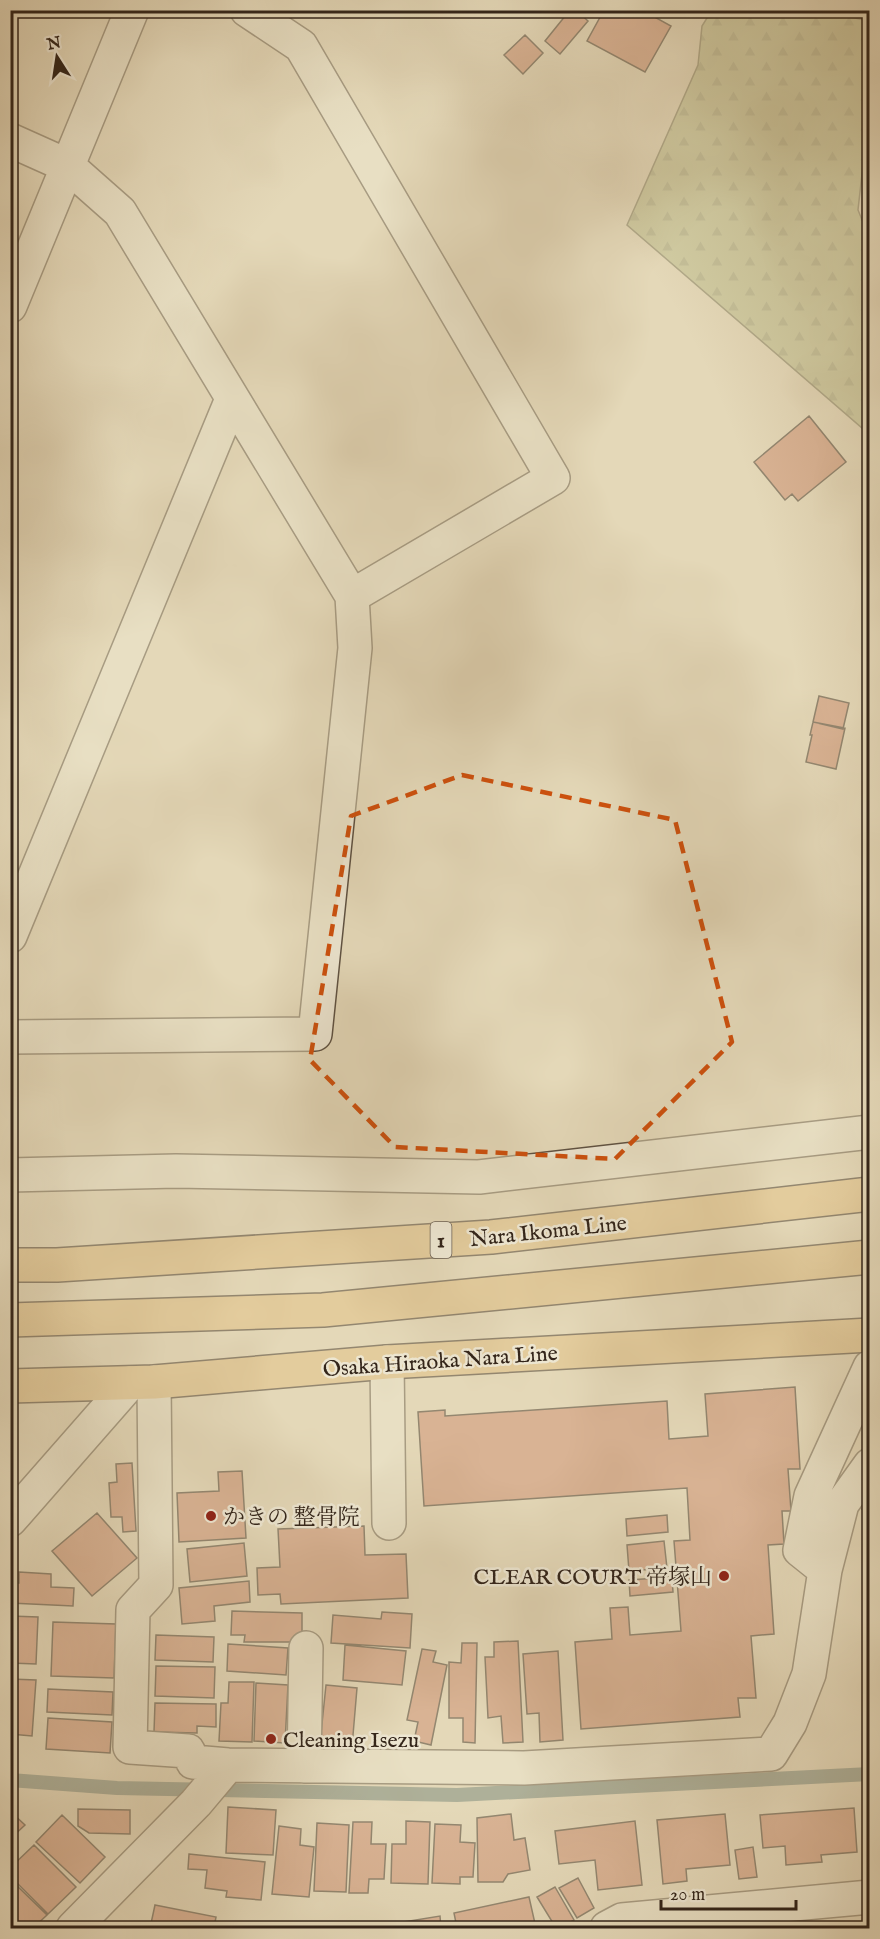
<svg xmlns="http://www.w3.org/2000/svg" width="880" height="1939" viewBox="0 0 880 1939" font-family="'IM FELL English','Noto Serif JP',serif">
  <style>
    .forest { fill: url(#forest-firs); stroke: #767152; stroke-width: 1.5 }
    .lines { fill: none; stroke-linecap: round; stroke-linejoin: round }
    .stream { stroke: #6e7e73; stroke-width: 14 }
    .building { fill: #cc8569; stroke: #33251a; stroke-width: 1.5 }
    .minor-casing { stroke: #5f5242; stroke-width: 36 }
    .major-casing { stroke: #33251a; stroke-width: 36 }
    .minor { stroke: #ede6d1; stroke-width: 33 }
    .major { stroke: #e2bc7c; stroke-width: 33 }
    .marked { fill: none; stroke: #cd510e; stroke-width: 4.5; stroke-dasharray: 12 8; stroke-linejoin: round }
    .poi-dot { fill: #8f2418; stroke: #ede6d1; stroke-width: 2 }
    .labels { text-anchor: middle; stroke-width: 5; stroke-linejoin: round; paint-order: stroke }
    .shield { fill: #ede6d1; stroke: #6b5f51; stroke-width: 1.5 }
    .shield-label { font-size: 21px; font-weight: bold; fill: #33251a }
    .street-label { font-size: 22px; fill: #33251a; stroke: #ede6d1 }
    .poi-label { font-size: 22px; fill: #33251a; stroke: #ede6d1; text-anchor: start }
  </style>
  <defs>
    <pattern id="forest-firs" width="22" height="20" patternUnits="userSpaceOnUse" patternTransform="scale(1.5)"><rect width="22" height="20" fill="#babd8b"/><path d="M5 1l3.5 6h-7zM16 11l3.5 6h-7z" fill="#a0a277"/></pattern>
  </defs>
  <rect width="100%" height="100%" fill="#e4d8b8"/>
  <filter id="stains"><feTurbulence type="fractalNoise" baseFrequency=".00333" numOctaves="4"/><feColorMatrix values="0 0 0 0 .2 0 0 0 0 .09 0 0 0 0 .02 0 0 0 .5 -.17"/></filter>
  <radialGradient id="worn" r=".72"><stop offset=".6" stop-color="#630" stop-opacity="0"/><stop offset="1" stop-color="#630" stop-opacity=".3"/></radialGradient>
  <path class="forest" d="M712,10L822,11L869,21V111L858,210L869,237V434L627,225L698,65L702,26Z"/>
  <g class="lines">
    <path class="stream" d="M10,1780L117,1788L457,1795L870,1774"/>
  </g>
  <path class="building" d="M570,10H576L588,21L560,54L545,41Z
    M604,10H642L671,26L645,72L587,41Z
    M525,35L543,53L523,74L504,55Z
    M809,416L846,462L798,501L792,494L785,500L754,462Z
    M819,696L849,703L843,729L813,722Z
    M813,722L845,728L836,769L806,762L812,735H810Z
    M795,1387L800,1469H788L791,1511H782L784,1544L768,1545L774,1634L751,1636L756,1698H738L740,1717L581,1729L575,1642L612,1639L610,1608L628,1607L630,1635L681,1631L674,1541L690,1540L687,1488L424,1506L418,1412L445,1410V1416L667,1401L669,1439L708,1436L705,1394Z
    M132,1463L136,1531L123,1532L122,1517H111L109,1483L117,1482L116,1464Z
    M242,1471L246,1538L179,1542L177,1493L219,1491L218,1472Z
    M870,1502V1517L862,1509Z
    M97,1513L137,1558L92,1596L52,1551Z
    M667,1515L668,1532L627,1536L626,1519Z
    M364,1526L365,1555L406,1554L408,1598L281,1604L280,1594L258,1595L257,1568L280,1567L278,1529Z
    M664,1541L667,1568L629,1571L627,1545Z
    M244,1543L247,1576L190,1582L187,1549Z
    M19,1572L51,1574V1587L74,1588L73,1606L10,1603V1583H19Z
    M672,1577L673,1592L630,1596L629,1580Z
    M249,1581L250,1602L214,1606L215,1621L182,1624L179,1588Z
    M232,1611L302,1613V1642H244L245,1635H231Z
    M382,1612L412,1614L410,1648L331,1643L333,1615L381,1619Z
    M10,1616L38,1617L36,1664L10,1663Z
    M53,1622L116,1624L114,1678L51,1676Z
    M156,1635L214,1637L213,1662L155,1660Z
    M518,1641L523,1742L503,1743L501,1716L488,1718L485,1657H494V1642Z
    M462,1643H477L475,1743L463,1742V1718H449V1662L461,1663Z
    M228,1644L288,1648L286,1675L227,1671Z
    M345,1645L406,1651L402,1685L343,1680Z
    M422,1649L436,1651L433,1662L447,1665L431,1745L414,1741L418,1722L407,1720Z
    M558,1651L563,1740L540,1742L539,1713L527,1714L523,1654Z
    M156,1666L215,1667L214,1698L155,1696Z
    M10,1679L36,1680L32,1736L10,1734Z
    M229,1682H254L252,1742L219,1741L221,1703H228Z
    M256,1683L288,1685L285,1743L254,1741Z
    M326,1685L357,1688L352,1747L320,1743Z
    M48,1689L113,1692L112,1715L47,1712Z
    M155,1703L216,1704V1727L197,1726V1733L154,1732Z
    M48,1718L112,1722L110,1753L46,1749Z
    M228,1807L276,1810L273,1855L226,1853Z
    M854,1808L857,1852L821,1855L822,1862L786,1865L785,1846L763,1848L760,1815Z
    M78,1809L130,1810V1834L89,1833L78,1826Z
    M10,1811L25,1825L10,1839Z
    M511,1814L514,1840L525,1838L530,1870L508,1874L503,1882H478L477,1818Z
    M725,1814L730,1865L686,1869L687,1881L663,1884L657,1820Z
    M62,1815L105,1857L80,1883L36,1842Z
    M406,1821L430,1822L428,1884L391,1883L392,1844H406Z
    M635,1821L642,1885L598,1890L595,1860L559,1864L555,1831Z
    M353,1822H372L371,1844H386L384,1879H369L368,1893H349Z
    M317,1823L349,1825L346,1892L314,1891Z
    M435,1824L461,1825L460,1842L475,1843L473,1877H460V1884L432,1883Z
    M279,1826L301,1829L300,1845L314,1847L309,1897L272,1894Z
    M34,1845L76,1887L48,1914L10,1876V1868Z
    M753,1847L757,1877L739,1879L735,1850Z
    M189,1854L265,1862L261,1900L226,1897L227,1891L205,1888L207,1870L188,1869Z
    M578,1878L594,1908L577,1918L559,1888Z
    M10,1879L47,1915L33,1928H10Z
    M555,1887L574,1920L560,1928H556L537,1897Z
    M529,1897L536,1928H457L454,1913Z
    M155,1905L216,1917L214,1928H150Z
    M440,1916L441,1928H373V1927Z
    M232,1922L279,1925L278,1928H231Z"/>
  <g class="lines">
    <defs>
      <path id="minor" d="M247,10L301,46L553,478L352,596
        M10,140L68,166L120,212L352,596L355,648L315,1034L10,1037
        M10,306L132,10
        M10,936L232,399
        M10,1175L176,1171L479,1177L870,1132
        M387,1362L389,1523
        M154,1382L156,1585L133,1610L130,1747L188,1751L193,1762L228,1765L524,1768L771,1754L790,1723L809,1674L825,1570L842,1504L870,1465
        M10,1520L130,1383
        M825,1570L800,1550L811,1496L870,1367
        M304,1766L306,1648
        M73,1928L196,1803L228,1765
        M607,1928L622,1920L870,1897"/>
      <path id="major" d="M10,1265H57L491,1237L870,1194
        M10,1320L323,1310L870,1257
        M10,1386L154,1382L387,1362L870,1335"/>
    </defs>
    <use href="#minor" class="minor-casing"/>
    <use href="#major" class="major-casing"/>
    <use href="#minor" class="minor"/>
    <use href="#major" class="major"/>
  </g>
  <path d="M0 0H880V1939H0ZM462,775L675,820L732,1042L615,1159L395,1147L310,1060L351,816Z" fill="#e4d8b8" fill-opacity=".55" fill-rule="evenodd"/>
  <path class="marked" d="M462,775L675,820L732,1042L615,1159L395,1147L310,1060L351,816Z"/>
  <g class="poi-dot">
    <circle cx="211" cy="1516" r="6"/>
    <circle cx="724" cy="1576" r="6"/>
    <circle cx="271" cy="1739" r="6"/>
  </g>
  <g class="labels">
    <rect class="shield" x="430.5" y="1222" width="21" height="36" rx="4.5"/>
    <g class="shield-label">
      <text x="441" y="1247">1</text>
    </g>
    <g class="street-label">
      <text transform="translate(548 1230) rotate(-6)" y="8">Nara Ikoma Line</text>
      <text transform="translate(440 1360) rotate(-4)" y="8">Osaka Hiraoka Nara Line</text>
    </g>
    <g class="poi-label">
      <text x="223" y="1524">かきの 整骨院</text>
      <text x="712" y="1584" text-anchor="end">CLEAR COURT 帝塚山</text>
      <text x="283" y="1747">Cleaning Isezu</text>
    </g>
  </g>
  <rect width="880" height="1939" fill="none" stroke="#e4d8b8" stroke-width="36"/>
  <rect x="12" y="12" width="856" height="1915" fill="none" stroke="#33251a" stroke-width="3"/>
  <rect x="18" y="18" width="844" height="1903" fill="none" stroke="#33251a" stroke-width="1.5"/>
  <g transform="translate(57 57) rotate(348)" stroke="#ede6d1" stroke-width="4.5" paint-order="stroke">
  <path d="M0-4.5L10 22L0 15L-10 22Z" fill="#33251a"/>
  <text y="-9" font-size="16" font-weight="bold" text-anchor="middle" fill="#33251a">N</text>
  </g>
  <path d="M661 1900v9h135v-9" fill="none" stroke="#33251a" stroke-width="3"/>
  <text x="670" y="1900" font-size="18" fill="#33251a" stroke="#ede6d1" stroke-width="4.5" paint-order="stroke">20 m</text>
  <rect width="100%" height="100%" filter="url(#stains)"/>
  <rect width="100%" height="100%" fill="url(#worn)"/>
</svg>
